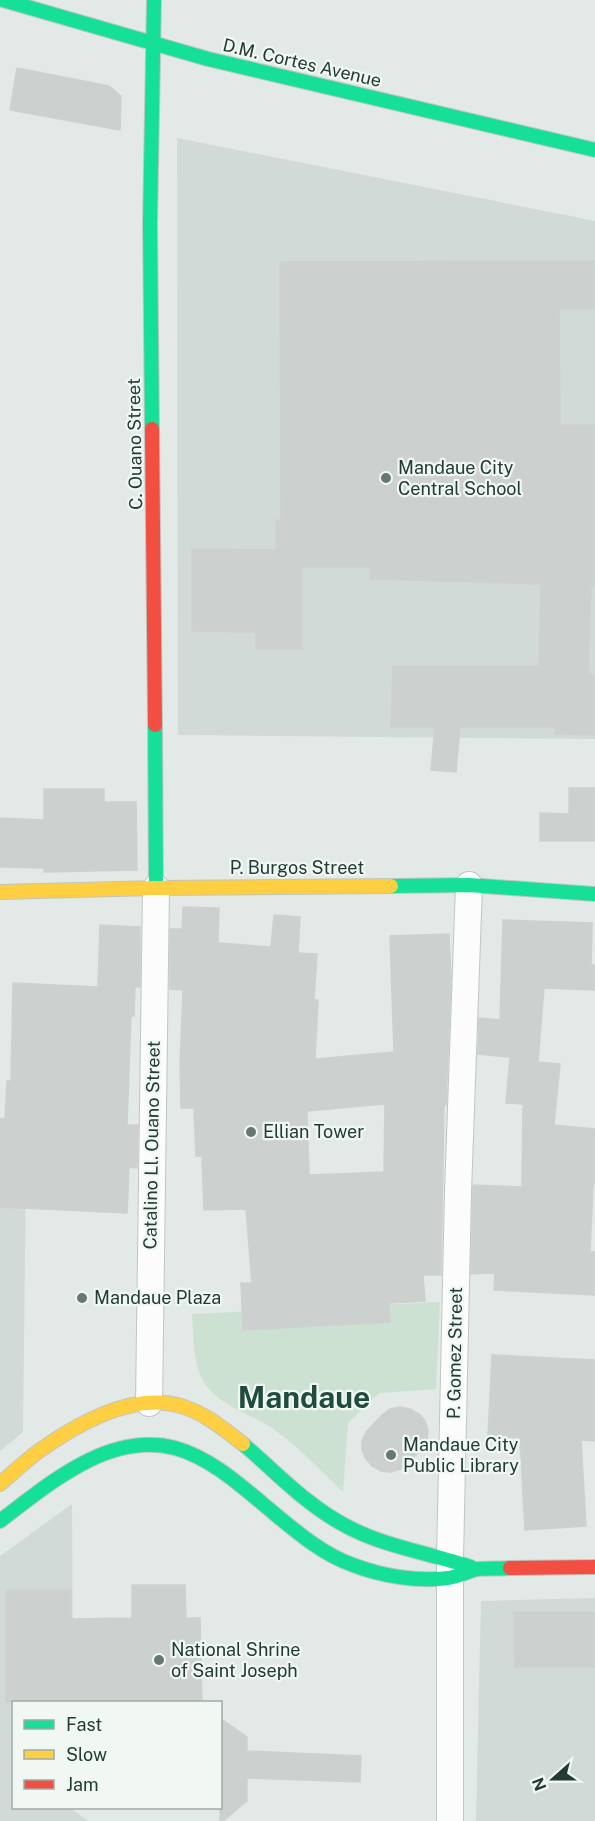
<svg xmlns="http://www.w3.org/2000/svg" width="595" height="1821" viewBox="0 0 595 1821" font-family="'Public Sans',sans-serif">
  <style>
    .built { fill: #d1dad6 }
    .green { fill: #cce1d2 }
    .building { fill: #ccd1cf; stroke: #ccd2cf; stroke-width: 1.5; fill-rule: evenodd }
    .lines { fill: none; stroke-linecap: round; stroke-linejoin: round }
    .street-casing { stroke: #c0c6c3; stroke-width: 28 }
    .fast-casing { stroke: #bfc6c3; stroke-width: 16 }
    .slow-casing { stroke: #bfc6c3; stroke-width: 16 }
    .jam-casing { stroke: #bfc6c3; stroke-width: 16 }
    .street { stroke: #fbfcfb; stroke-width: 26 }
    .fast { stroke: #16e098; stroke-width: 14 }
    .slow { stroke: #ffcf43; stroke-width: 14 }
    .jam { stroke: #f24e42; stroke-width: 14 }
    .poi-dot { fill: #667872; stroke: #f1f8f4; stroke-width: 2 }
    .labels { text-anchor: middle; stroke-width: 4.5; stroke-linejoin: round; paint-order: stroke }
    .street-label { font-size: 18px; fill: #223b33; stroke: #f1f8f4 }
    .poi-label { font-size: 18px; fill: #223b33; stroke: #f1f8f4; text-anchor: start }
    .town-label { font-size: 30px; font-weight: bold; fill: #1f4c3e; stroke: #f1f8f4 }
  </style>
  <rect width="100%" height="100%" fill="#e3e9e6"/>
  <path class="built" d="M177,138L595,221V739L178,735Z
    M0,1160L26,1161L23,1432L0,1451Z
    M72,1504L73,1702H14V1808H73V1810L88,1821H0V1556Z
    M595,1598V1821H476L481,1601Z"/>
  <path class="green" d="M440,1302L436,1389L379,1393L348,1423L343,1492C321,1471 300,1448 275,1430C255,1416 220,1406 206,1385C192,1365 194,1337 192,1314Z"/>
  <path class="building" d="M17,68L109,86L121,96L120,130L10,110Z
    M595,261V309H559L560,425H595V586H591L588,675H595V735L555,734V727H460L456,772L431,770L435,727H391L393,666H539L541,584L370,579L371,567H302V649H256V632L192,631V549L276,550V520H281L280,262Z
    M569,788H595V841H540V813L569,814Z
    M44,789H104V802H136L137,870L44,872V868L0,867V818L44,820Z
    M183,907L219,908L218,943L271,947L274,915L300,917L298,953L317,954L314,1000H318L315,1059L394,1052L390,936L449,934L451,979L446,1105H444L441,1275H423L425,1301L389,1303L390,1322L243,1330L241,1283H252L246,1209L204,1210L202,1156H196L194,1108H181L180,1065L183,990L170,989V929H182ZM385,1104L384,1172L309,1175L307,1111Z
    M503,920L592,923L591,965H595V990L544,988L538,1062L560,1064L554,1125L595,1129V1184H593L590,1252H595V1295L494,1290L495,1273L471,1274L473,1185L522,1187L523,1104L506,1103L510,1057L478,1054L479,1018L500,1020Z
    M100,925L140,927V987H135L134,1016H131L127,1125H138L137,1168L129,1167L127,1213L0,1207V1118L5,1119L7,1081H11L13,983L98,987Z
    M492,1355L595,1360V1441L581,1440L586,1526L525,1530L520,1438L488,1436Z
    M400,1407L410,1409L419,1414L425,1421L428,1430L427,1440L423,1448L401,1469L391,1472L381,1471L372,1466L366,1459L362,1450V1441L366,1432L382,1415L390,1409Z
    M132,1585H185L186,1618H200L202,1702H6V1590H71V1619L132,1618Z
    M514,1612H595V1667H515Z
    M220,1718L247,1737V1751L361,1756L360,1782L247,1778V1801L223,1821H220Z"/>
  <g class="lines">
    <defs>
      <path id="street" d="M149,1403L156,888
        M450,1821V1559L458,1192L469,885"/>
      <path id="fast" d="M3,0L208,59L595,150
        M152,429L150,223L154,0
        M155,725L156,888
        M391,886L469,885L595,894
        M243,1444C276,1472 308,1507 348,1527C386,1547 430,1553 471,1567
        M0,1521C49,1484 109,1431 175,1448C208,1457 237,1482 263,1504C291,1527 319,1553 353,1565C382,1576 417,1582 448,1578C458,1577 468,1571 478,1569C489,1568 500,1569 510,1568"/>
      <path id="slow" d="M0,892L156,888L391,886
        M0,1484C13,1473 25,1461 39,1451C78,1423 135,1390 184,1407C206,1414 225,1430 243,1444"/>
      <path id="jam" d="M152,429L155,725
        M510,1568L595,1567"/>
    </defs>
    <use href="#street" class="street-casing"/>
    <use href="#fast" class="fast-casing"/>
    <use href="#slow" class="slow-casing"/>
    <use href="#jam" class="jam-casing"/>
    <use href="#street" class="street"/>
    <use href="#fast" class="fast"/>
    <use href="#slow" class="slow"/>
    <use href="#jam" class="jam"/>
  </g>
  <g class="poi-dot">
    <circle cx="386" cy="478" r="6"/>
    <circle cx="251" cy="1132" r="6"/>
    <circle cx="82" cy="1298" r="6"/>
    <circle cx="391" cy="1455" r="6"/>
    <circle cx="159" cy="1660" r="6"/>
  </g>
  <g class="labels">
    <g class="street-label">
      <text transform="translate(302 63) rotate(13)" y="6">D.M. Cortes Avenue</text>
      <text transform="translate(135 444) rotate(-91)" y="6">C. Ouano Street</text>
      <text x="297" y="874">P. Burgos Street</text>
      <text transform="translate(152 1145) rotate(-89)" y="6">Catalino Ll. Ouano Street</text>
      <text transform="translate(455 1353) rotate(-89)" y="6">P. Gomez Street</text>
    </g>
    <g class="poi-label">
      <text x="398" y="474">Mandaue City<tspan x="398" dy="21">Central School</tspan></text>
      <text x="263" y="1138">Ellian Tower</text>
      <text x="94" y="1304">Mandaue Plaza</text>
      <text x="403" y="1451">Mandaue City<tspan x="403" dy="21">Public Library</tspan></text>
      <text x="171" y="1656">National Shrine<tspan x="171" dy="21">of Saint Joseph</tspan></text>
    </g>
    <g class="town-label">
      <text x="304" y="1408">Mandaue</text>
    </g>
  </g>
  <rect x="12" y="1701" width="210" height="108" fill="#f1f8f4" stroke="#9eaca7" stroke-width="1.5"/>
  <rect x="24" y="1720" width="30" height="9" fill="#16e098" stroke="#9eaca7" stroke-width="1.5"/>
  <text x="66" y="1731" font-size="18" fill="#223b33">Fast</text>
  <rect x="24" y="1750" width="30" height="9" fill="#ffcf43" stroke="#9eaca7" stroke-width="1.5"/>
  <text x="66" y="1761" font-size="18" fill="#223b33">Slow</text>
  <rect x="24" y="1780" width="30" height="9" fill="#f24e42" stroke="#9eaca7" stroke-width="1.5"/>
  <text x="66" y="1791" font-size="18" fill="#223b33">Jam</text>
  <g transform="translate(553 1779) rotate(249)" stroke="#f1f8f4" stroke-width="4.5" paint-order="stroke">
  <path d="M0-4.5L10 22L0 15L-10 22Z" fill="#223b33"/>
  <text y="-9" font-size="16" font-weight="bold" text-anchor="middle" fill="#223b33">N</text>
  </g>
</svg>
